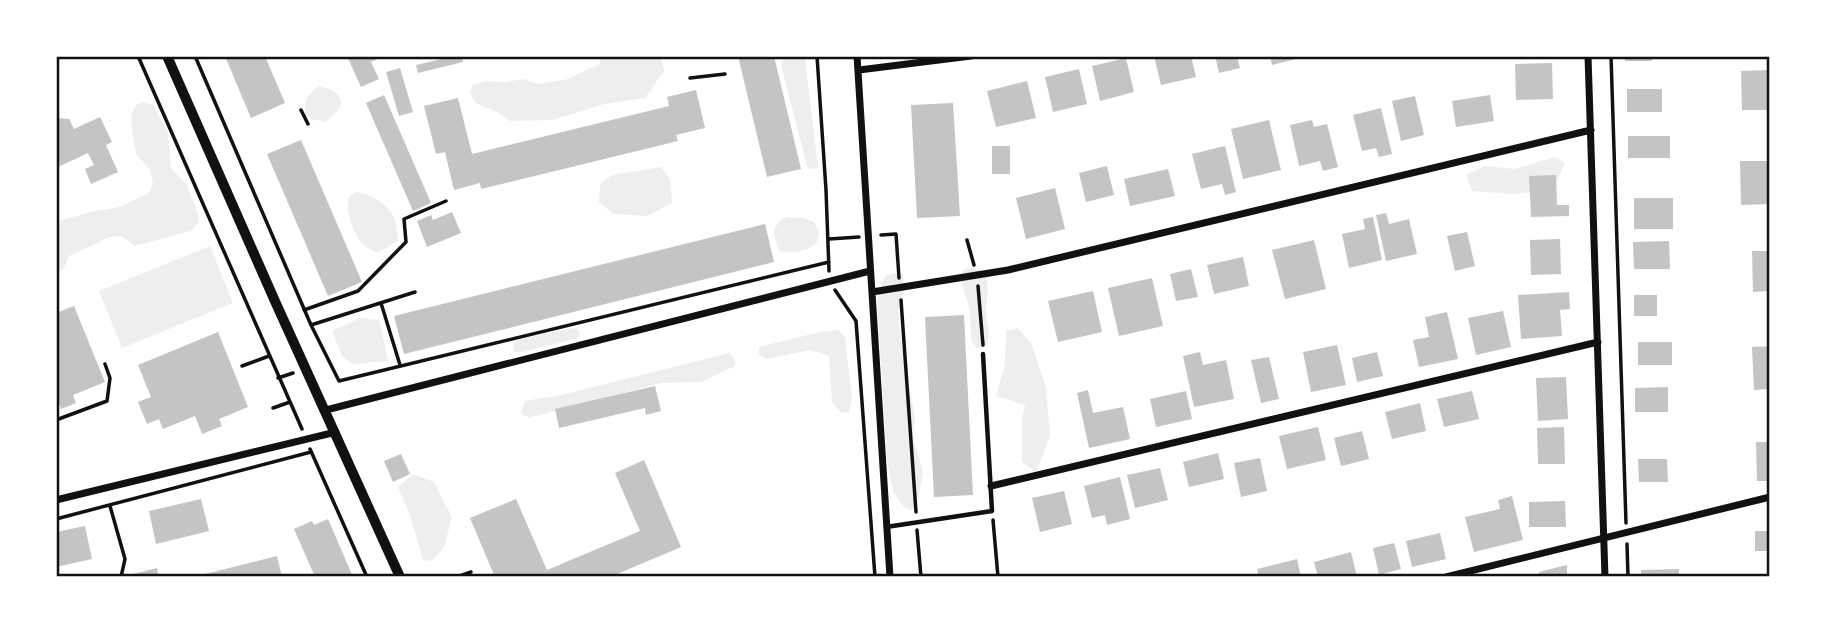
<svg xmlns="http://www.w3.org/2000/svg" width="1826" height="633" viewBox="0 0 1826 633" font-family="'Exo 2',sans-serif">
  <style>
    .green { fill: #eee }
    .building { fill: #c4c4c4 }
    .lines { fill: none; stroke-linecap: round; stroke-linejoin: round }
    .path { stroke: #111; stroke-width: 3.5 }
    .service { stroke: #111; stroke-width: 4.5 }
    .minor { stroke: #111; stroke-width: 7 }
    .tertiary { stroke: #111; stroke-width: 10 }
    .neatline { fill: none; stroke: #111; stroke-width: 2.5 }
  </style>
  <rect width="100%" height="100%" fill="#fff"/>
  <path class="green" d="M601,56H659L662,62L664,71L645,98L604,104L553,120L510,121L501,114L476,103L470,93L473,85L485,81L505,82L524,79L537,84L565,80L600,64Z
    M789,56L805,58L818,168L808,169L781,65L783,59Z
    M319,86C347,92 347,106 325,122L311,119L305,115C304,100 307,95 319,86Z
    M144,102L153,105L168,132L171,168L187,185L197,211L199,222L191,231L135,246L122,236L110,237L69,256L64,268L56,273V222L94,211L120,207L149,193L153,182L150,170L136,154L132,131L131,115L137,104Z
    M1554,157L1565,163L1556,183L1534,192L1515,194L1472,191L1466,175L1485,166L1515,169Z
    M661,167L670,180L672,203L647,216L613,214L599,202L600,184L612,175Z
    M356,192C371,194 387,203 394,217C397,224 397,234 398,241L377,253C373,251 370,249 366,247C354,238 346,212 348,198Z
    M787,217L803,218L814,222L819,232L817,243C805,252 794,254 779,251C773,234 770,226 787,217Z
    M210,246L233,303L122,348L99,291Z
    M967,268C996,267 986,295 986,312C987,325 992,335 986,346L978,349L974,345L971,339L970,311L961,280V273Z
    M894,273L903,275L904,292L898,309L902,347L915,418L913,437L923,472L919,496L912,510L904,508L893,491L887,459L877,298L884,277Z
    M360,318L379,320L388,361L352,364L342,356L332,331Z
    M572,328L577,329L580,333L579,337L575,339L523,352H514L513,347L514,343L518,340Z
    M1018,328L1031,343L1046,388L1050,436L1036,472L1022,462V420L1025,405L996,396L1005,364L1006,331Z
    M838,330L845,337L852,399L849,412L841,413L832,402L829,356L810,350L766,359L759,355V347L820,332Z
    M730,353L736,363L733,367L701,382L660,383L529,418L521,413L525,401L561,395Z
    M413,474L434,482L452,517L444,547L433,560L423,561L410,515L398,487Z"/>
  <path class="building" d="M225,56H265L285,103L251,118Z
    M347,56H379L380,58L371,62L379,79L361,87Z
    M454,56H462L463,62L418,73L416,65Z
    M738,56H774L801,169L767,177Z
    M1154,56H1191L1196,77L1161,85Z
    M1215,56H1237L1240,68L1219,73Z
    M1270,56H1304V57L1272,65Z
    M1625,56H1652V61H1625Z
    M1126,58L1134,92L1100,101L1092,66Z
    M1552,63L1553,99L1516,100L1515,64Z
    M400,68L413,112L399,116L386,72Z
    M1079,69L1087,104L1053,112L1045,77Z
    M1770,70V110H1742L1741,71Z
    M1027,81L1036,118L996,127L987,91Z
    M1627,89H1662V112H1627Z
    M696,90L705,128L676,135L678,141L481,189L480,183L454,190L445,152L436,154L424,106L458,98L472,154L669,106L667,97Z
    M384,95L431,203L413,211L366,103Z
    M1490,95L1494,121L1456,127L1452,101Z
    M1415,96L1424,135L1401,141L1392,101Z
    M953,103L960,216L917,218L911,105Z
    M1381,108L1392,154L1379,157L1376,148L1362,151L1353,115Z
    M100,117L112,142L106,145L118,172L91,184L85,169L94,165L88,153L56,168V118L69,119L74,129Z
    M1269,120L1281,170L1243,179L1231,129Z
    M1312,120L1314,127L1327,124L1338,167L1323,171L1320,161L1299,166L1290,125Z
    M1628,136H1670V158H1628Z
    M301,140L362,282L328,296L267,154Z
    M992,146H1010V174H992Z
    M1225,146L1236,192L1225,195L1222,184L1201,189L1192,154Z
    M1740,161H1770V204L1741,205Z
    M1107,166L1114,195L1086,202L1079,173Z
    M1168,169L1175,196L1130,206L1124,179Z
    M1556,175L1557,205H1569V216L1531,217L1529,176Z
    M1055,188L1065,229L1026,239L1016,198Z
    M1634,198H1673V229H1634Z
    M452,212L461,233L427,247L417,221L431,215L433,220Z
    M1386,213L1389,224L1409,219L1417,254L1386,261L1376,215Z
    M1373,217L1382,260L1349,268L1342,234L1365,229L1363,219Z
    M765,224L774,262L404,354L394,316Z
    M1467,232L1475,266L1455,271L1447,236Z
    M1560,239L1561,274L1531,275L1530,240Z
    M1314,240L1326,289L1285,299L1272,250Z
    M1669,241L1670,269H1634L1633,242Z
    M1752,251H1770V291L1753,292Z
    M1243,257L1249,286L1214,294L1207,265Z
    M1191,269L1198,297L1176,301L1170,274Z
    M1152,278L1163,326L1119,336L1108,288Z
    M1093,291L1102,332L1058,342L1048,301Z
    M1569,292L1570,309L1560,310L1562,336L1521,339L1518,295Z
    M1634,295H1657V316H1634Z
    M74,306L105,382L73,395L76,403L61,409L56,396V313Z
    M1503,311L1511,347L1476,355L1468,318Z
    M1447,312L1458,359L1419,367L1413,340L1429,337L1425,317Z
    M964,315L973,495L934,497L925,317Z
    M218,332L248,407L219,419L222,426L202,434L195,416L163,429L159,419L147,424L138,402L151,397L138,365Z
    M1638,342H1672V365H1638Z
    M1337,345L1346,385L1311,392L1303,352Z
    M1770,346V389L1754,390L1752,347Z
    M1200,352L1203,365L1226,360L1234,399L1194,407L1183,356Z
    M1377,352L1383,376L1357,382L1352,358Z
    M1269,357L1279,399L1261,403L1251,360Z
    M1566,377L1568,419L1538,421L1536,378Z
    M655,386L661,411L646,415L645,408L559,428L555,409Z
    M1668,387V412H1635V388Z
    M1088,390L1093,413L1123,407L1130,439L1089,448L1077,393Z
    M1186,391L1192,419L1156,427L1150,399Z
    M1472,391L1479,419L1444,427L1437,399Z
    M1420,403L1426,431L1392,439L1385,412Z
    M1318,427L1326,460L1287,469L1279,436Z
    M1564,427L1565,464H1538L1537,428Z
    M1362,431L1369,459L1341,466L1334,438Z
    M1756,442H1770V481H1757Z
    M1218,453L1224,479L1189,487L1183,462Z
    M401,454L410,474L393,482L384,461Z
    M1260,458L1267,491L1241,497L1234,463Z
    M1638,459H1667L1668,482H1639Z
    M644,460L681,547L610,577H495L470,518L516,499L547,570L640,531L615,473Z
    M1160,468L1168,500L1135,508L1127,475Z
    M1120,477L1130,519L1107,525L1105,515L1092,518L1084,486Z
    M1064,491L1072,524L1040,532L1032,498Z
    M1512,496L1523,540L1474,552L1465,517L1500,509L1498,500Z
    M201,499L209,531L156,544L149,511Z
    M1565,501L1566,527H1529V502Z
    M328,519L353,577H315L294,529L312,521L314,525Z
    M85,526L92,559L56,567V532Z
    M1755,531H1770V551H1755Z
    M1440,533L1446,559L1412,567L1406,541Z
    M1394,543L1401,569L1379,575L1373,548Z
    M1351,552L1357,577H1318L1314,562Z
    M277,556L282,577H198L197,576Z
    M1297,559L1301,577H1259L1257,569Z
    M1567,565V577H1539V572Z
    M157,568L159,577H129V575Z
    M1679,569V577H1641V570Z"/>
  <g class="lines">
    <path class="path" d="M138,56L302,429
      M195,56L311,325L415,292
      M817,56L826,190L829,271
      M1611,56L1626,523
      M690,78L725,74
      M301,110L308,124
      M881,235L896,234L899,278
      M829,239L859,237
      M967,240L974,265
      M978,286L983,345
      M835,290L856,321L875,577
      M901,300L916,512
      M381,303L400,365
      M304,310L358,291L406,242L404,219L446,201
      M311,325L339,381L829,262
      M242,366L269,356
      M278,378L293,373
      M273,408L290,402
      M56,420L107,401L110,378L105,364
      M310,449L367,577
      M110,506L125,559L121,577
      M56,519L311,452
      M993,520L998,577
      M917,530L921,577
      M1627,544L1628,577
      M457,577L471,572"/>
    <path class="service" d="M886,527L992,511L983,354"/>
    <path class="minor" d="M857,56L890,577
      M1588,56L1605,577
      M859,70L971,56
      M872,292L1008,270L1591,130
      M326,410L870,271
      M991,486L1598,342
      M56,500L336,432
      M1446,577L1770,497"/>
    <path class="tertiary" d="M167,56L274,299L400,577"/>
  </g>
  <rect width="1826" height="633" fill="none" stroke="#ffffff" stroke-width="116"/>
  <rect x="58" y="58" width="1710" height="517" class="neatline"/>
</svg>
